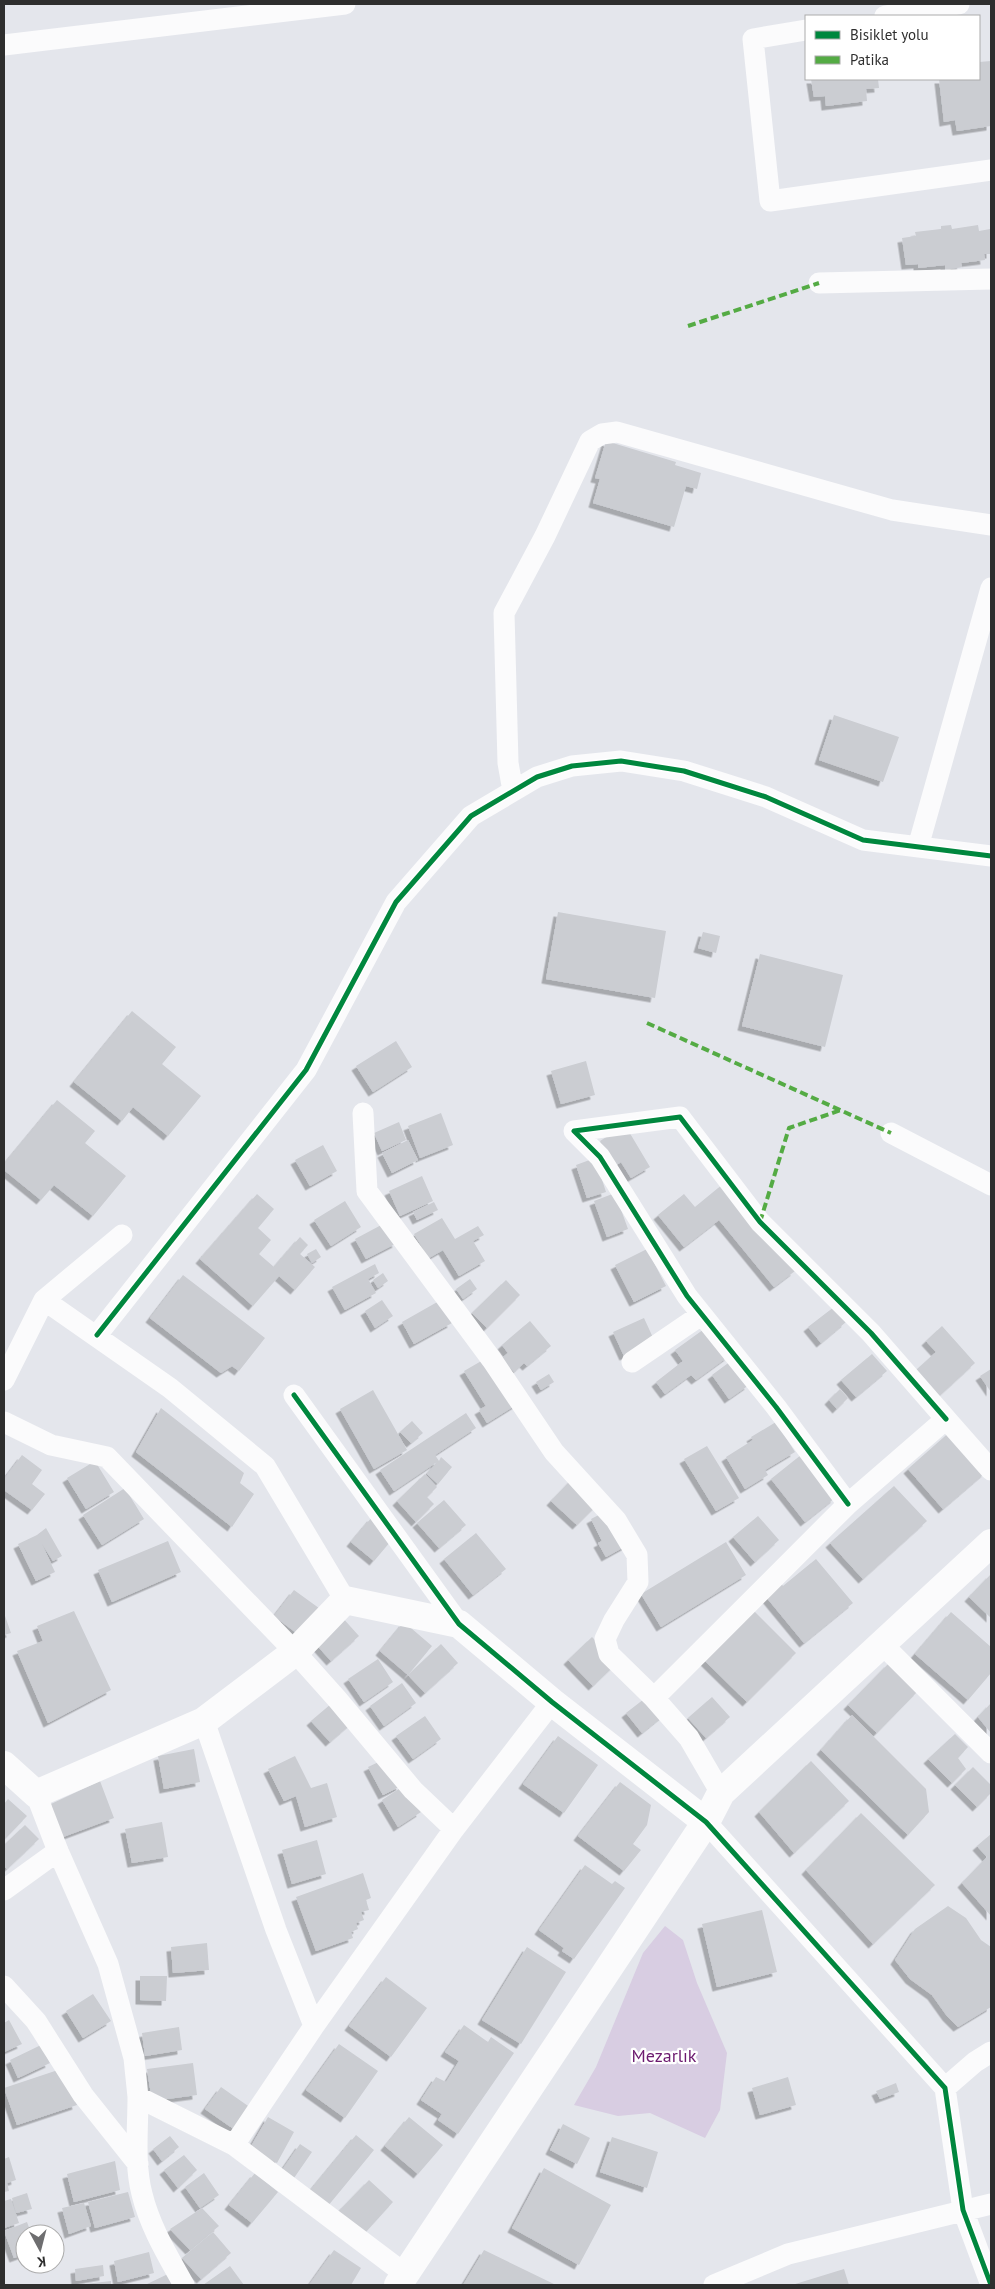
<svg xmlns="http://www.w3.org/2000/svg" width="995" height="2289" viewBox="0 0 995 2289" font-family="'PT Sans',sans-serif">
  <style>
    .cemetery { fill: #d8cde2 }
    .building { fill: #cbcdd2; filter: url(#shadow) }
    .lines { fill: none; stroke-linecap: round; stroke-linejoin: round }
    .street { stroke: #fbfbfc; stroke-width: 21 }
    .secondary { stroke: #fbfbfc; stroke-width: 28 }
    .quiet { stroke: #54ab44; stroke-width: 4; stroke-dasharray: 8 4; stroke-linecap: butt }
    .cycleway-casing { stroke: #fff; stroke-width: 8 }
    .cycleway { stroke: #00873e; stroke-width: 5 }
    .labels { text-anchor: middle; stroke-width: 4.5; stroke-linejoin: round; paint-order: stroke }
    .park-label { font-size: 18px; fill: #6c1a6f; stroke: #fff }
  </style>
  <defs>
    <filter id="shadow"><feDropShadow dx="-4.5" dy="4.5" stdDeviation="0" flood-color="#0004"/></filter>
  </defs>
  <rect width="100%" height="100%" fill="#e4e6ec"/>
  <path class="cemetery" d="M665,1926L683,1940L697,1983L727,2053L720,2110L705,2138L650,2113L618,2116L574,2105L596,2067L643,1953Z"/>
  <path class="building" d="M991,61V126L957,131L955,120L944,122L939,79H979V62Z
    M811,79H878L879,88L866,89L867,101L826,106L825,96L814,97Z
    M951,225L952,229L978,225L979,231L990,229L991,254H984L985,260L961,263L962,267L945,270V265L918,268V264L906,265L902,238L916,236L915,232L941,229V226Z
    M606,441L676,462L675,465L701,473L697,489L686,486L674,527L593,503L600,479L595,478Z
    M834,715L899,737L883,782L819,760Z
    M558,912L666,931L655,998L546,979Z
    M703,932L720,936L716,953L698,948Z
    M760,954L843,975L825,1047L742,1026Z
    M132,1011L176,1047L162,1064L201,1096L168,1136L133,1107L122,1121L74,1082Z
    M396,1041L412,1067L373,1092L356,1066Z
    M586,1061L595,1095L561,1104L551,1071Z
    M57,1100L95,1131L85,1143L126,1176L93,1216L54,1185L41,1200L4,1170V1164Z
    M441,1113L453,1145L420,1158L408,1126Z
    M399,1122L406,1140L382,1151L374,1133Z
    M625,1125L650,1167L631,1178L621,1162L615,1166L600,1141Z
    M408,1140L418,1160L392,1173L382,1153Z
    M323,1145L337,1171L310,1186L295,1160Z
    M595,1158L606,1192L587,1198L576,1165Z
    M422,1176L433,1201L400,1216L389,1191Z
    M723,1184L795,1271L774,1287L719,1220L684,1247L658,1215L684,1194L695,1207Z
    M615,1193L628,1229L607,1237L594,1201Z
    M257,1194L274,1209L258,1228L271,1240L259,1254L274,1267L300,1237L308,1245L300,1254L315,1267L295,1290L279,1276L253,1306L200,1259Z
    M345,1201L361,1227L331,1246L314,1220Z
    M434,1202L438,1210L417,1220L413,1212Z
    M442,1218L455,1239L478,1226L484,1235L473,1241L485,1261L459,1276L443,1250L429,1258L414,1234Z
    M385,1223L397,1243L366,1259L355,1239Z
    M316,1249L321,1257L312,1263L307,1254Z
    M647,1249L666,1286L634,1302L615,1265Z
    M375,1264L379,1273L368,1279L376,1293L345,1310L332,1287Z
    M383,1273L388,1281L378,1288L373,1280Z
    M183,1275L265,1338L239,1371L232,1366L221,1373L150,1318Z
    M470,1279L477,1289L463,1299L456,1289Z
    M506,1280L520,1295L487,1328L472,1313Z
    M382,1300L393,1316L375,1328L365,1311Z
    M439,1301L452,1323L414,1344L402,1322Z
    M834,1307L846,1322L821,1343L808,1327Z
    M644,1318L655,1342L624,1356L613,1332Z
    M530,1321L551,1346L527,1366L524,1363L514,1372L502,1358L508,1353L502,1345Z
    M942,1326L975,1363L938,1397L915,1371L936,1352L926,1341Z
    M707,1327L729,1356L696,1380L691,1375L665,1394L656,1382L683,1361L675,1350Z
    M872,1354L887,1371L856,1397L841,1380Z
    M490,1356L519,1403L487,1423L479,1410L486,1406L464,1371Z
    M731,1361L749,1385L729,1399L712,1375Z
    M991,1369V1392L980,1376Z
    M549,1374L554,1382L541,1390L536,1382Z
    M840,1389L848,1398L837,1409L829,1400Z
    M373,1390L407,1450L374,1469L340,1409Z
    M161,1408L244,1473L240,1483L254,1494L232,1527L136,1452Z
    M466,1413L476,1428L435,1455L439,1461L441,1457L452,1467L438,1484L427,1474L437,1462L394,1491L380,1470Z
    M412,1421L423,1433L411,1443L400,1432Z
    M776,1422L795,1452L765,1470L768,1475L745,1489L726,1457L753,1440L751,1437Z
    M951,1431L986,1472L943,1509L908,1469Z
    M707,1446L739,1498L716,1511L684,1459Z
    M22,1455L42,1470L32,1484L45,1494L32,1510L4,1490V1479Z
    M801,1455L835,1498L805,1522L771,1479Z
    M95,1461L114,1492L86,1509L67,1478Z
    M425,1474L437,1487L427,1497L434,1504L416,1522L397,1501Z
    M576,1475L602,1500L577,1525L551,1501Z
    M894,1486L927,1521L863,1579L830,1543Z
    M125,1488L144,1519L102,1545L83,1515Z
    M444,1500L466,1525L439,1548L417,1523Z
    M614,1507L633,1542L606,1557L598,1543L602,1541L591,1519Z
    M758,1516L779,1540L755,1562L733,1537Z
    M372,1517L395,1536L374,1561L351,1542Z
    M46,1528L62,1556L53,1561L42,1544L55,1572L36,1581L18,1544L37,1535Z
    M476,1533L506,1569L473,1595L444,1559Z
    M168,1541L181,1572L112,1602L98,1570Z
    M726,1542L746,1575L661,1627L641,1594Z
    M816,1559L853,1603L804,1643L762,1592L778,1579L783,1586Z
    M991,1574V1618L969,1597Z
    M294,1590L323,1611L303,1638L274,1616Z
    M751,1608L796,1653L747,1702L701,1657Z
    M74,1611L111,1690L48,1723L17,1651L43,1641L37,1626Z
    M951,1612L991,1647V1673L968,1700L915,1654Z
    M4,1613L11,1633L4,1635Z
    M341,1616L359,1636L331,1661L313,1641Z
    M404,1622L432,1646L408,1675L380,1651Z
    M592,1637L617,1663L593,1686L568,1660Z
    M441,1644L458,1663L425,1693L408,1675Z
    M378,1659L393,1682L364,1702L348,1679Z
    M889,1663L918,1691L877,1733L848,1705Z
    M402,1683L416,1703L384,1726L370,1706Z
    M648,1696L664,1715L642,1733L626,1713Z
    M712,1697L730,1717L706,1738L688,1718Z
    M337,1699L355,1720L330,1742L311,1721Z
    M991,1703V1733L978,1717Z
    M852,1715L926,1789L929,1812L908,1835L821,1750Z
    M425,1716L441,1739L413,1759L396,1736Z
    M955,1734L968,1747L958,1758L966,1769L952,1783L928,1759Z
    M558,1736L598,1765L564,1813L523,1784Z
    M194,1749L200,1782L164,1789L158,1756Z
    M295,1756L311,1788L327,1783L337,1817L305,1827L296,1796L284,1801L268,1769Z
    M385,1759L401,1786L383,1795L368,1767Z
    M811,1761L849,1801L794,1853L759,1812Z
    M973,1767L991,1785V1793L977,1807L955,1785Z
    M100,1781L114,1818L63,1837L51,1804Z
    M620,1782L651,1805L647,1825L633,1844L641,1850L624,1871L578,1836Z
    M405,1785L421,1812L398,1827L382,1800Z
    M8,1799L27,1816L4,1840V1804Z
    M861,1813L935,1885L873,1944L806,1870Z
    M162,1822L168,1857L132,1863L125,1829Z
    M25,1825L39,1839L7,1869L4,1866V1845Z
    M991,1834V1916L962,1883L987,1857L977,1846Z
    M317,1840L326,1874L292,1884L282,1850Z
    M585,1865L612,1884L615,1881L625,1888L574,1959L562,1951L564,1948L539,1930Z
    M363,1873L371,1898L366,1900L369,1910L361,1912L364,1920L356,1923L358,1929L351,1932L353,1938L316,1951L296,1897Z
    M948,1906L966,1918L981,1940L991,1947V2007L958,2027L947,2016L932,1995L910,1979L895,1960L915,1929Z
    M762,1910L777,1972L717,1987L702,1924Z
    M207,1943L209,1970L173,1973L171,1947Z
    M527,1947L566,1972L521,2044L482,2020Z
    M140,1976H167L166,2001L140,2000Z
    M386,1977L427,2008L391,2057L349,2026Z
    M93,1994L111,2021L83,2038L66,2011Z
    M9,2020L22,2044L4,2052V2023Z
    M464,2025L488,2042L491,2037L514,2053L458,2134L438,2120L442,2114L421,2100L436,2077L446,2082L459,2061L445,2052Z
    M179,2027L182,2050L145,2056L142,2033Z
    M339,2044L378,2071L345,2118L306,2090Z
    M41,2045L50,2063L18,2078L10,2060Z
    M193,2063L197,2095L152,2101L147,2069Z
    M64,2068L77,2105L17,2125L4,2088Z
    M788,2077L796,2105L760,2115L752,2088Z
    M896,2083L899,2092L880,2099L876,2091Z
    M221,2087L251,2108L235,2130L205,2109Z
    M268,2117L294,2132L277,2163L250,2148Z
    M409,2117L443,2145L418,2174L385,2146Z
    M563,2124L590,2138L577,2164L550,2150Z
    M356,2135L374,2150L327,2207L309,2192Z
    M170,2136L179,2147L162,2161L153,2149Z
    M612,2137L658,2152L647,2188L600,2172Z
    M300,2144L312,2152L294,2178L282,2170Z
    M184,2155L197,2170L178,2188L164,2170Z
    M9,2157L16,2180L7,2183L9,2191L4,2192V2159Z
    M115,2161L120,2190L74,2202L67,2174Z
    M544,2168L611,2205L579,2265L512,2228Z
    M204,2173L219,2195L200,2208L185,2187Z
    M255,2173L278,2192L252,2223L229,2205Z
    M369,2180L393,2202L364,2234L339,2211Z
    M128,2192L135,2217L95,2228L88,2202Z
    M27,2193L32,2209L16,2213L12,2198Z
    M11,2199L19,2223L4,2228V2201Z
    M84,2203L91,2226L69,2234L62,2208Z
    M202,2208L219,2226L190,2250L170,2229Z
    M27,2222L31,2233L44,2228L46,2234H25V2254L14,2258L4,2231Z
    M213,2232L231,2253L201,2279L182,2258Z
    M334,2250L361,2268L351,2285H309Z
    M484,2250L556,2285H463Z
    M149,2252L154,2273L118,2282L114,2261Z
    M103,2265L104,2276L76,2281L75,2269Z
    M230,2266L244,2285H203Z
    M844,2269L849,2285H792Z
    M170,2273L177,2285H145Z
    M111,2281V2285H85V2284Z"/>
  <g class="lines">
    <path class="street" d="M885,16L959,4
      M806,30L753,39L770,201L991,170
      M4,45L345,4
      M819,283L991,279
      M513,791L508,763L504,613L545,536L590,441L602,434L617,432L892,510L991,525
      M918,847L991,588
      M363,1113L367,1191L492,1360L554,1452L616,1520L637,1555L638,1582L614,1620L605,1639L609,1654L654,1698
      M891,1133L991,1185
      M44,1300L170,1388L265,1466L345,1600
      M97,1335L306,1070L396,902L471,816L537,777L572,766L621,761L684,771L766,797L863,840L991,856
      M632,1362L701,1315
      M4,1380L44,1300L122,1235
      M294,1395L459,1624
      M4,1422L51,1445L107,1457L295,1652L337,1699L413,1790L454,1829L552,1702
      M848,1504L776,1407L687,1296L600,1157L574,1131L680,1117L760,1222L871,1333L946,1419
      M882,1644L991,1753
      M204,1721L276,1930L314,2026L234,2145L405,2274
      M721,1793L689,1738L654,1698L848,1504L946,1419L991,1470
      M36,1794L58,1851L108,1964L134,2058L138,2097
      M706,1822L945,2088L963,2210L991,2285
      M4,1890L58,1851
      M4,1986L36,2021L83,2095L138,2164
      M314,2026L454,1829
      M945,2088L975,2062L991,2052
      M184,2285C168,2256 150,2227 142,2194C134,2163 138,2129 138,2097L234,2145
      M714,2285L788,2254L991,2204"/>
    <path class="secondary" d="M4,1765L36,1794L204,1721L295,1652L345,1600L459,1624L552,1702L706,1822
      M398,2285L706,1822L721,1793L991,1543"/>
    <path class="quiet" d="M688,326L819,283
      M647,1023L891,1133
      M760,1222L789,1128L841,1110"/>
    <defs>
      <path id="cycleway" d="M97,1335L306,1070L396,902L471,816L537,777L572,766L621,761L684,771L766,797L863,840L991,856
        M294,1395L459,1624L552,1702L706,1822L945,2088L963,2210L991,2285
        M848,1504L776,1407L687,1296L600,1157L574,1131L680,1117L760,1222L871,1333L946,1419"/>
    </defs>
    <use href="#cycleway" class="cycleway-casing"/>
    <use href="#cycleway" class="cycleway"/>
  </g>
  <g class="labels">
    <g class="park-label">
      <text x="664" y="2062">Mezarlık</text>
    </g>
  </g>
  <rect width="995" height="2289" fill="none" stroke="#2e2e2e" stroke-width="10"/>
  <rect x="805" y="15" width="175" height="65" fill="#ffffff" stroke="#ababab"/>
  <rect x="815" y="31" width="25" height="8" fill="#00873e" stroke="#ababab"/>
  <text x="850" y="40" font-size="15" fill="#2e2e2e">Bisiklet yolu</text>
  <rect x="815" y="56" width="25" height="8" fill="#54ab44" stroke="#ababab"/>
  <text x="850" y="65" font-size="15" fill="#2e2e2e">Patika</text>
  <g transform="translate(40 2249) rotate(173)"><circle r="24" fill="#ffffff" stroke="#ababab"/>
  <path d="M0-4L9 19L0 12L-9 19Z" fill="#6e6e70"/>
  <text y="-8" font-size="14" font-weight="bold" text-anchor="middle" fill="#2e2e2e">K</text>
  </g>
</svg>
